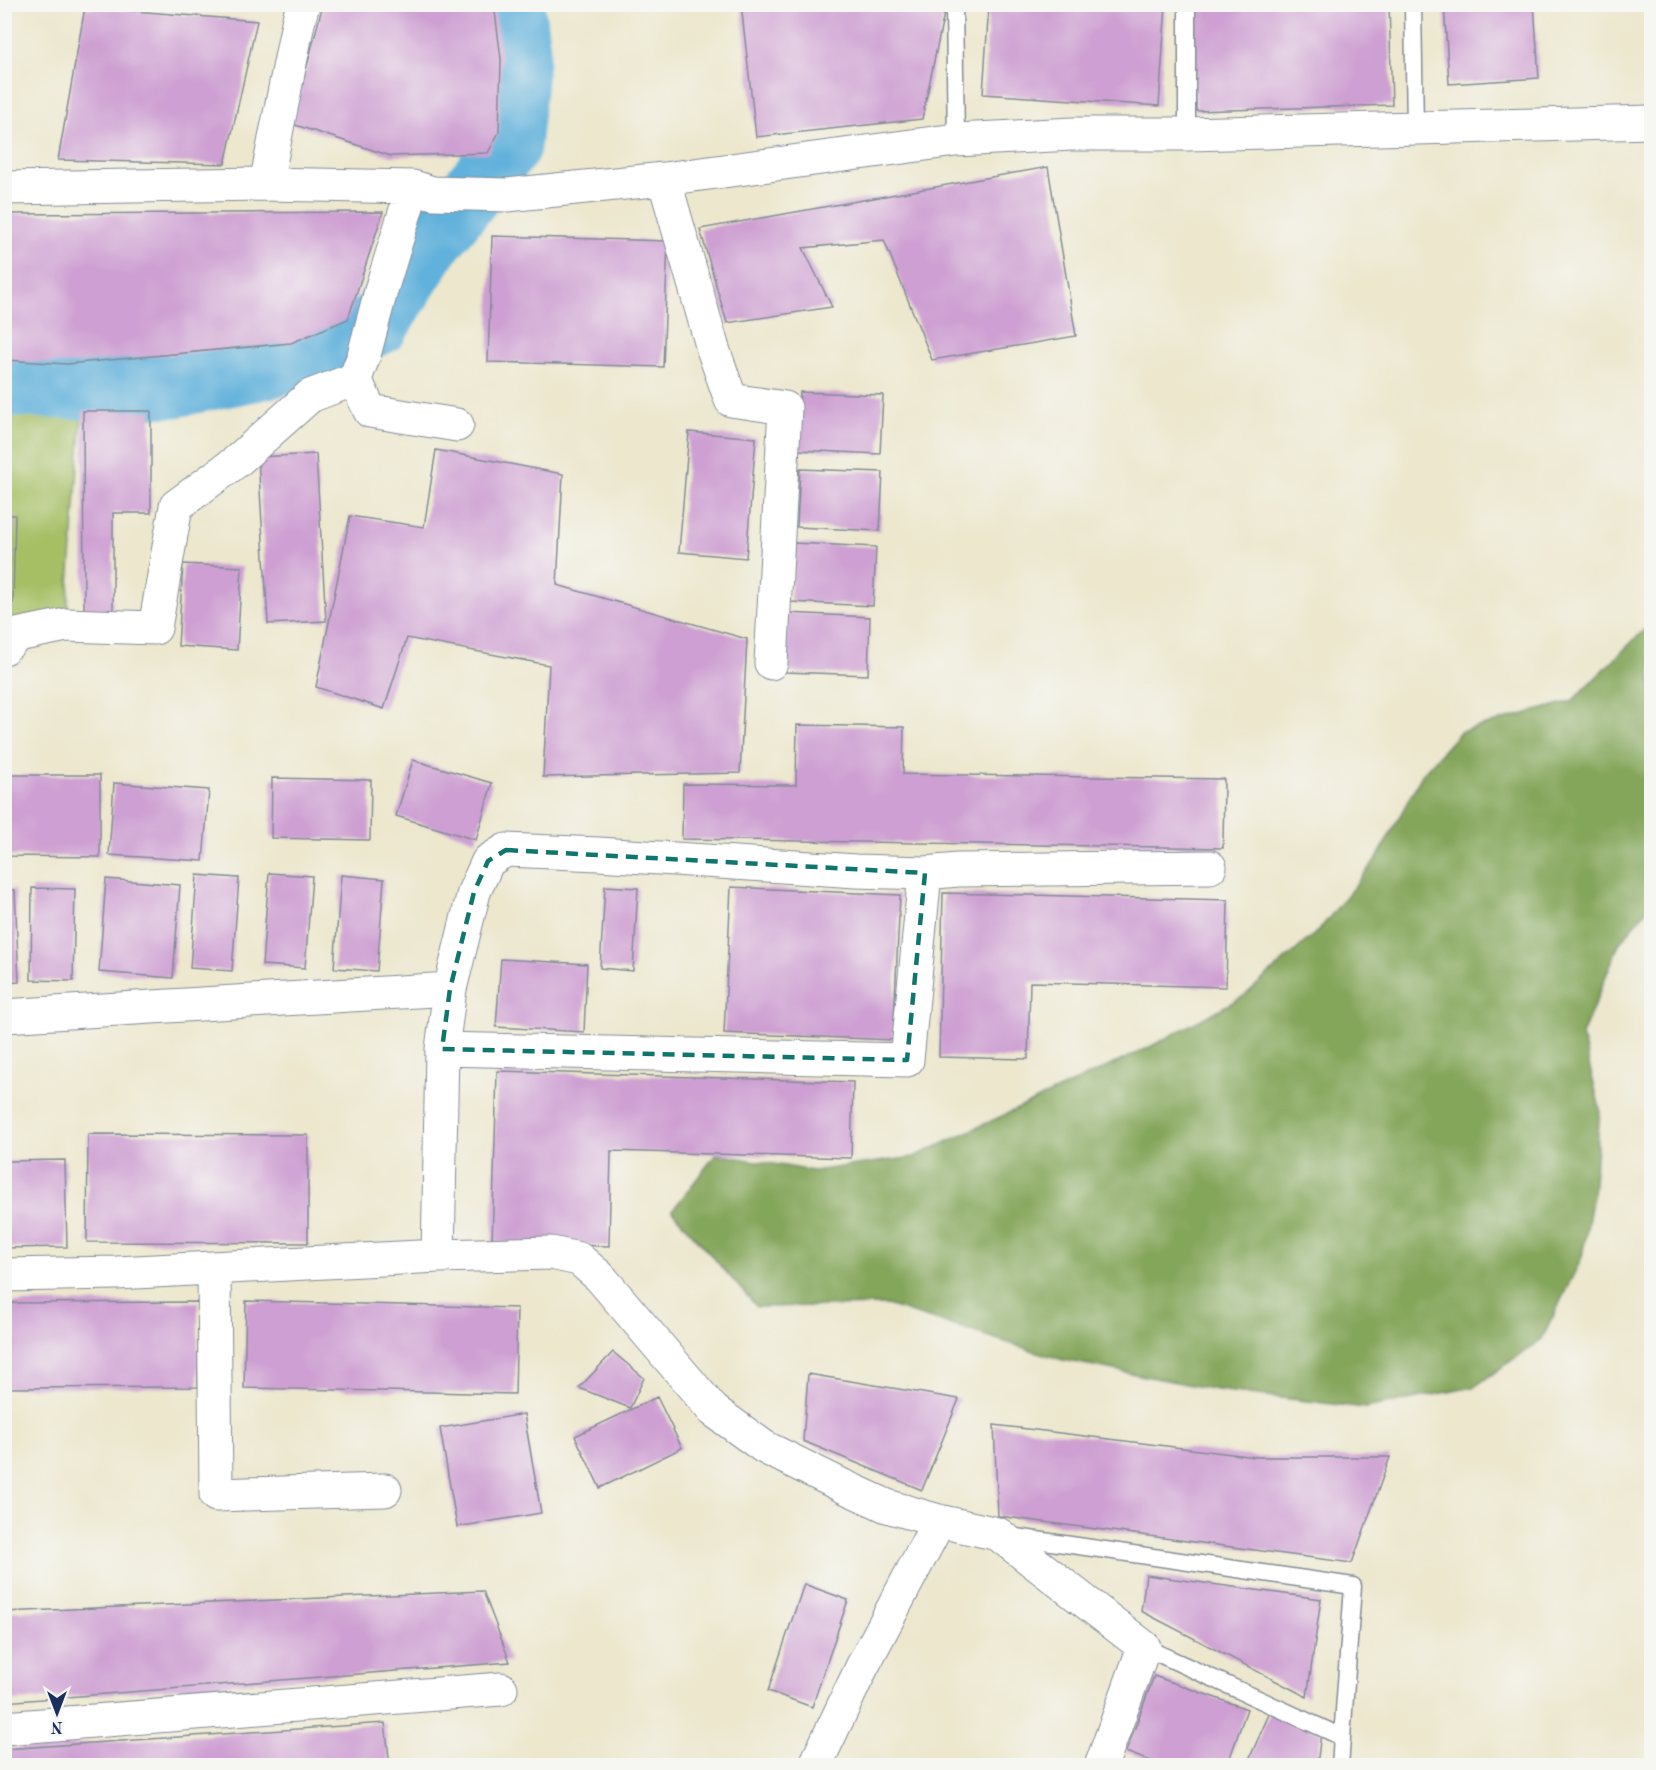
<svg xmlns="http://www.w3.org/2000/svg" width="1656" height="1770" viewBox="0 0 1656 1770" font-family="'Old Standard TT',serif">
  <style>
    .green { fill: #a6bf65; stroke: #607762; stroke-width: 1.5 }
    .forest { fill: #84a65a; stroke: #506a5c; stroke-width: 1.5 }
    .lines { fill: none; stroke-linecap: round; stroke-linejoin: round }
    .river { stroke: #60b1db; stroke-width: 63 }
    .building { fill: #cd9fd2 }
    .service-casing { stroke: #848b96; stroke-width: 19 }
    .minor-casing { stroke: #848b96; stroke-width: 35 }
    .service { stroke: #fff; stroke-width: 16 }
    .minor { stroke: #fff; stroke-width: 33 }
    .marked { fill: none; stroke: #0f766e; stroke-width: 4.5; stroke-dasharray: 12 8; stroke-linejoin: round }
  </style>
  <rect width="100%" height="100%" fill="#f6f6f2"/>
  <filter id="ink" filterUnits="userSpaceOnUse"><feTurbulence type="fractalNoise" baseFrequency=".0167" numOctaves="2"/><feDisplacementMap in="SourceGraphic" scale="12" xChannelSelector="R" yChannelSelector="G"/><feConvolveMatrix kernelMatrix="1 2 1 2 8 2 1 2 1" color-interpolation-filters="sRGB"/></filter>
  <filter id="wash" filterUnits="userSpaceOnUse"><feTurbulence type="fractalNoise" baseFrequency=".008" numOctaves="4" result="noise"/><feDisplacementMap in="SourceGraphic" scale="24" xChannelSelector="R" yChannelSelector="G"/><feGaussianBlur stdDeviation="1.35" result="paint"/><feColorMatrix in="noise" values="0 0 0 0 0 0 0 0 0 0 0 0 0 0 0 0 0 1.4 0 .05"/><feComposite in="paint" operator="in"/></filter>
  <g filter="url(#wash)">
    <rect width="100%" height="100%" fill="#ece7cd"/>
    <path class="green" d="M5,368L85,373L66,625L5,648Z"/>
    <path class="forest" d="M1651,623V904L1619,944L1582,1035L1600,1109L1593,1195L1582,1257L1542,1339L1474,1387L1365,1408L1217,1390L1063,1360L887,1305L757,1307L672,1211L716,1154L813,1171L914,1157L1148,1048L1244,996L1320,929L1377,858L1423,773L1460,732L1572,701Z"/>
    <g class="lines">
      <path class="river" d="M4,385L73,388L175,386L282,364L378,324L429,244L509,146L519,50L513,4"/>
    </g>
    <g id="blocks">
      <path class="building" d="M323,4H494L501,59L499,132L488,153L391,156L292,124Z
        M741,4H946L922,119L756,137Z
        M989,4H1166L1159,106L983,94Z
        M1192,4H1389L1392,105L1196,111Z
        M1444,4H1534L1539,78L1449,84Z
        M85,7L257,21L225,164L58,160Z
        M1048,167L1076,336L932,360L884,240L803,248L832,307L727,323L700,229Z
        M383,212L348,319L291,343L67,364L5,360V214Z
        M492,236L668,241L663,367L488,362Z
        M800,392L883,395L880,454L797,450Z
        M83,411H151V513H113V611H84Z
        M689,432L756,438L746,558L679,552Z
        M436,450L563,474L557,585L747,639L740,773L543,777L549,665L407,638L384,709L316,687L350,516L424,527Z
        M316,454L326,621L268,624L258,457Z
        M800,469L883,472L880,531L797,527Z
        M4,515H15L13,603H4Z
        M793,543L876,547L873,606L790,602Z
        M183,564L242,567L237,650L178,646Z
        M787,613L870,617L868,675L785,672Z
        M797,725L904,727L903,774L1224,779L1223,848L682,839L683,784L796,785Z
        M413,760L492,783L476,840L396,816Z
        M4,775H100V857L4,856Z
        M272,778L371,780L370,840L271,838Z
        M114,783L209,790L203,861L109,855Z
        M269,873L312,876L305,968L262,965Z
        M197,875L239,878L232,971L190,968Z
        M341,875L384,879L377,971L334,968Z
        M106,879L180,885L173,978L99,972Z
        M605,886L638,888L633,971L600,968Z
        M731,887L900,895L893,1040L724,1033Z
        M32,888L75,889L73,981L31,980Z
        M4,890H15L19,982L4,983Z
        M943,893L1228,900L1226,987L1030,982L1028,1059L939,1057Z
        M501,959L587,964L584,1032L496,1027Z
        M497,1071L853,1082L851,1158L611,1151L609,1246L492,1243Z
        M88,1134L308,1135V1243L87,1242Z
        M65,1160L67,1247L4,1248V1161Z
        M246,1301L517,1308L515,1394L244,1388Z
        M198,1302V1387L4,1388V1303Z
        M613,1352L644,1378L630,1408L579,1388Z
        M808,1374L959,1399L922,1490L803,1441Z
        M657,1397L682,1448L600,1488L575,1436Z
        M524,1414L541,1513L457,1527L440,1428Z
        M994,1425L1256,1457H1390L1352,1563L998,1516Z
        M1146,1575L1321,1599L1307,1697L1141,1611Z
        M804,1584L848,1600L812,1707L768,1691Z
        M483,1591L510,1662L4,1702V1612Z
        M1154,1676L1247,1709L1227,1766H1163L1126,1752Z
        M1271,1710L1321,1733L1317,1766H1246Z
        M385,1723L390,1766H4V1749Z"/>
    </g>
  </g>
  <g filter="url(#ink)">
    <use href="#blocks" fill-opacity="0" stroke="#848b96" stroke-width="1.5"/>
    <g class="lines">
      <defs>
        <path id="service" d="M954,4L956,140
          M1187,4V134
          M1413,4L1415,128
          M1009,1536L1353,1586L1340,1766
          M1144,1647L1342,1737"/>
        <path id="minor" d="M664,179L713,349L731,400L785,408L771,663
          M266,184L298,23L303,4
          M4,188L266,184L413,187L433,193L507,195L664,179L956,140L1073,134H1187L1652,122
          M355,379L370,411L457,425
          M4,648L17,635L66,625L155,628L176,506L237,461L310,396L355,379L364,355L382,287L413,187
          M4,1016L450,989
          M442,1049L907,1060L925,873
          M438,1256L442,1049L450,989L474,892L488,861L506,850L599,854L856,871L925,873L958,870L1210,867
          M214,1268L216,1495L385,1490
          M4,1275L117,1273L438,1256L551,1253L579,1259L600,1277L713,1410L764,1447L843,1486L887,1506L939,1521L998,1534L1144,1647L1101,1766
          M4,1728L501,1689
          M815,1766L862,1667L939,1521"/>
      </defs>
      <use href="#service" class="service-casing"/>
      <use href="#minor" class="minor-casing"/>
      <use href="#service" class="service"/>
      <use href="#minor" class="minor"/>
    </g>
  </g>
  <path class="marked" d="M506,850L925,873L907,1060L442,1049L450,989L474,892L488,861Z"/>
  <rect width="1656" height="1770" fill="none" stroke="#f6f6f2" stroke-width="24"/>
  <g transform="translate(57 1713) rotate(180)" stroke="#f6f6f2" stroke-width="4.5" paint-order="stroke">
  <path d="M0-4.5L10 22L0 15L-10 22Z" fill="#1b2f5e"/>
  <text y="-9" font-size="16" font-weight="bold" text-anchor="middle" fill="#1b2f5e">N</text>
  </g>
</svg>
